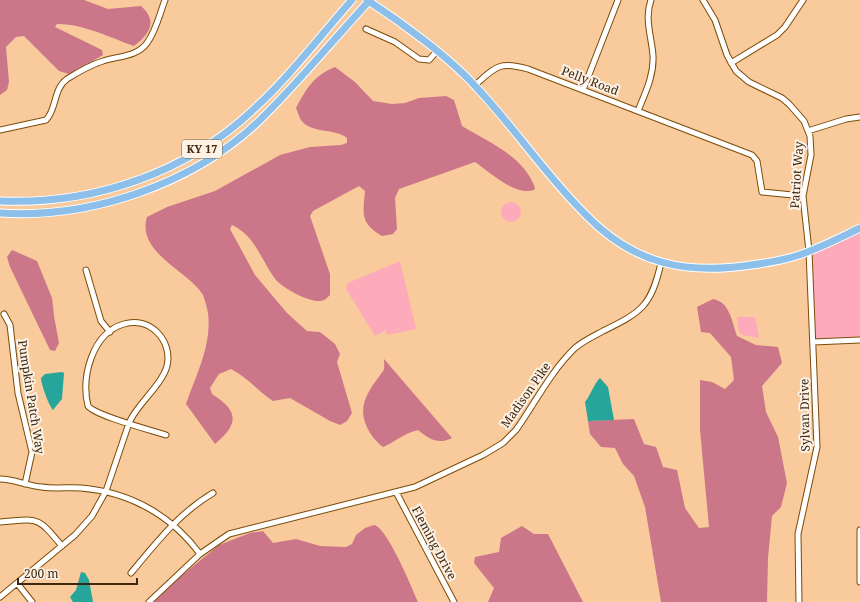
<svg xmlns="http://www.w3.org/2000/svg" width="860" height="602" viewBox="0 0 860 602" font-family="'Noto Serif',serif">
  <style>
    .green { fill: #fdabbb }
    .forest { fill: #cb7789 }
    .water { fill: #26a59b }
    .lines { fill: none; stroke-linecap: round; stroke-linejoin: round }
    .minor-casing { stroke: #7c4b07; stroke-width: 7 }
    .major-casing { stroke: #fff; stroke-width: 9 }
    .minor { stroke: #fff; stroke-width: 5 }
    .major { stroke: #8cbfe9; stroke-width: 7 }
    .labels { text-anchor: middle; stroke-width: 4; stroke-linejoin: round; paint-order: stroke }
    .shield { fill: #fef2e7; stroke: #776550; stroke-width: 1 }
    .shield-label { font-size: 11px; font-weight: bold; fill: #3d280f }
    .street-label { font-size: 12px; fill: #3d280f; stroke: #fef2e7 }
  </style>
  <rect width="100%" height="100%" fill="#f8ca9c"/>
  <path class="green" d="M501 212a10 10 0 1 1 20 0a10 10 0 1 1-20 0Z
    M860,228V340L813,342L809,251Z
    M400,261L416,329L387,335L386,330L375,336L346,289L348,283Z
    M737,317H755L759,338L743,335L739,333Z"/>
  <path class="forest" d="M0,0H84L108,9L141,6C158,21 150,34 134,46C112,38 80,23 57,24L55,27L102,50L103,55L69,74L59,71L24,36L16,37L6,47L9,82L7,90L0,95Z
    M335,67L355,82L373,101L392,104L405,103L419,98L446,96L454,100L462,126C488,142 524,156 535,188L534,190C514,196 490,172 475,162L399,189L395,198L397,229L393,234L382,236C360,223 363,214 365,191L359,186L313,211L310,216L330,274V295C327,298 324,301 320,301C308,302 283,288 276,280C262,262 255,235 232,225L230,229L255,275L287,313L307,331L320,332L335,344L340,354L337,362L352,413L347,421L340,425L330,421L290,398L273,401C258,391 247,377 231,369L219,374L210,388L212,394C239,411 239,424 215,444L186,404C196,375 212,345 208,313C207,308 205,300 203,295C189,271 136,253 147,217L167,207L215,191L280,155L310,147L341,145L347,143V138C335,128 311,134 301,120C299,117 298,112 296,108C307,88 313,76 335,67Z
    M12,250L37,261L52,298L54,316L59,343L55,351L50,350L10,267L7,257Z
    M713,299C730,302 732,322 737,336L756,345L778,347L782,363L762,386L766,412L778,437L787,483L781,507L772,516L768,558L767,602H661L645,507L634,476L623,464L615,448L601,447L590,434L588,421L634,419L644,444L656,447L663,467L677,470L685,508L699,528L709,527L700,430V380L712,382L725,389L734,380L731,357L710,333L701,332L697,307Z
    M384,359L452,438C438,445 429,439 418,430C404,433 395,442 383,447C375,441 370,434 366,425C357,403 371,388 383,371C385,369 384,362 384,359Z
    M374,525C387,527 412,588 418,602H154L180,577L219,545L250,533L263,531L273,543L296,539L320,546L346,547L352,544L356,535L365,528Z
    M522,526L534,534H548L583,602H488L494,588L474,563L475,557L499,552L501,538Z"/>
  <path class="water" d="M62,372L64,373L62,399L53,410C49,406 41,384 41,378L45,374Z
    M600,378L608,387L614,420L588,421L585,402C590,396 595,382 600,378Z
    M81,572L85,573L89,580L93,602H73L70,597L76,590Z"/>
  <g class="lines">
    <defs>
      <path id="minor" d="M703,0L715,20L727,55L736,71L749,82L782,98L789,104L804,121L810,136L811,155L803,196L809,251L817,447L798,534L799,602
        M366,29L395,42L419,59L429,60L436,52
        M731,63L777,35L785,27L803,0
        M475,85C497,66 499,61 528,69L752,155L757,161L762,192L803,196
        M583,90L618,0
        M638,111C645,93 654,76 653,56C652,38 644,19 651,0
        M0,130L46,120C57,109 53,89 67,79C75,74 93,64 103,61C118,56 137,57 147,43C156,31 160,13 165,0
        M808,131L846,119L860,117
        M86,270L101,321L110,332
        M4,314L10,325L18,393L32,452L25,484
        M813,342L860,340
        M0,479C14,479 28,486 42,487C55,489 68,487 81,488C130,492 171,515 200,554
        M396,492L454,602
        M0,522C39,519 36,515 62,546
        M860,530V582
        M131,573C156,543 179,513 213,493
        M17,583L32,602
        M0,597L75,535L92,516L106,491L129,423L131,419C140,402 162,384 167,366C173,341 150,316 124,324C92,333 81,377 88,406C96,416 151,430 166,435
        M149,602L200,554L229,534L415,487L483,455L503,443L516,430C535,403 551,371 575,348C583,341 594,336 603,331C642,312 651,306 661,263"/>
      <path id="major" d="M367,0C401,22 449,57 476,87C515,128 546,176 587,216C634,264 686,275 751,265C766,263 781,261 796,256C818,249 839,238 860,228
        M0,201C93,205 187,173 255,108C291,75 320,36 352,0
        M0,213C91,219 193,184 259,121C298,83 333,40 370,0"/>
    </defs>
    <use href="#minor" class="minor-casing"/>
    <use href="#major" class="major-casing"/>
    <use href="#minor" class="minor"/>
    <use href="#major" class="major"/>
  </g>
  <g class="labels">
    <rect class="shield" x="182" y="140" width="40" height="18" rx="3"/>
    <g class="shield-label">
      <text x="202" y="153">KY 17</text>
    </g>
    <g class="street-label">
      <text transform="translate(590 81) rotate(21)" y="4">Pelly Road</text>
      <text transform="translate(797 175) rotate(-86)" y="4">Patriot Way</text>
      <text transform="translate(526 395) rotate(-55)" y="4">Madison Pike</text>
      <text transform="translate(31 397) rotate(81)" y="4">Pumpkin Patch Way</text>
      <text transform="translate(805 415) rotate(-91)" y="4">Sylvan Drive</text>
      <text transform="translate(434 543) rotate(62)" y="4">Fleming Drive</text>
    </g>
  </g>
  <path d="M18 578v6h119v-6" fill="none" stroke="#3d280f" stroke-width="2"/>
  <text x="24" y="578" font-size="12" fill="#3d280f" stroke="#fef2e7" stroke-width="3" paint-order="stroke">200 m</text>
</svg>
